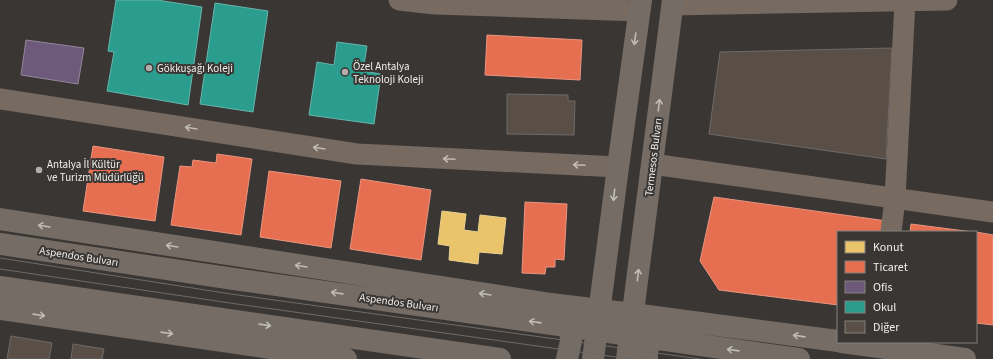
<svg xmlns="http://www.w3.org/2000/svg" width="993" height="359" viewBox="0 0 993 359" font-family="'Source Sans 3',sans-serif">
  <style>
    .homes { fill: #e9c46a; stroke: #ebd191 }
    .shops { fill: #e76f51; stroke: #ea9580 }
    .offices { fill: #6d597a; stroke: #95869c }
    .schools { fill: #2a9d8f; stroke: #66b6ab }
    .building { fill: #594f46; stroke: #6d6a69 }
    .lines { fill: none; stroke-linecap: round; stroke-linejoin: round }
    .street { stroke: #776a60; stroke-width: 21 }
    .primary { stroke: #756c65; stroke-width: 22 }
    .tram { stroke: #726b65; stroke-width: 1 }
    .oneway { stroke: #bfbbb7 }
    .oneway2 { stroke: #c0bab5 }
    .poi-dot { fill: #b1aeac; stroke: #3a3633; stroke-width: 1.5 }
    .labels { text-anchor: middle; stroke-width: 4; stroke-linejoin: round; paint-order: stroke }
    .poi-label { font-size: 11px; fill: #f1efed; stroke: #3a3633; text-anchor: start }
    .street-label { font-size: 11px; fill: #f1efed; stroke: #3a3633 }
  </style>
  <rect width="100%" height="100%" fill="#393634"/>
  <path class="homes" d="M442,211L466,214L464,230L478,232L480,215L506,218L502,254L479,252L478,264L449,260L450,246L438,244Z"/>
  <path class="shops" d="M487,35L582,40L580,80L485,75Z
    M93,146L164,157L155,221L83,211Z
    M217,154L252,159L241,235L171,225L180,166L192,167L193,160L216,163Z
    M269,171L341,181L331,248L260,237Z
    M361,179L431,190L421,260L350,249Z
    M714,197L887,221L885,232H838V305L719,290L700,261Z
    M525,202L567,204L564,260L555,259V267H546L545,274L522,273Z
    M911,224L973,232H910Z
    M976,232L993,235V325L976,323Z"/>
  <path class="offices" d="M26,40L84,48L78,84L21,75Z"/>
  <path class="schools" d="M116,0H157L202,7L188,105L107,91L114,52L108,51Z
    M215,3L268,11L253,112L200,104Z
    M337,42L367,46L363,71L381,74L374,124L309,115L317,62L334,65Z"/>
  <path class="building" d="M892,48L886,159L709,134L720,52Z
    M507,94L568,95V101H575L574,135L507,134Z
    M11,336L52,343L49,359H7Z
    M73,344L104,349L102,359H71Z"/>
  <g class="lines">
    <path class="street" d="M399,0L435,4L639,11
      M672,5L947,0
      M0,99L357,154L618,167
      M652,164L993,212
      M891,232L895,199L905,1"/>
    <path class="primary" d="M0,219L551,304L633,314L838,341
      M0,244L234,279L799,359
      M0,287L500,359
      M0,309L346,359
      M565,314L569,317L571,341L567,359
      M842,342L965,359
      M593,359L618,167L641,0
      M627,359L673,0
      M647,359V349L659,329L662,327"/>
    <path class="tram" d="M0,258L231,294L700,359
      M0,269L230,303L630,359"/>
  </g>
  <defs><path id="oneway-shaft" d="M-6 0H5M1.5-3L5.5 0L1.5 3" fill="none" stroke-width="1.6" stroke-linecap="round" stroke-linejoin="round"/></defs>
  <g class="oneway">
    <use href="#oneway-shaft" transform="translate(635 39) rotate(98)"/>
    <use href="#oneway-shaft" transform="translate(659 105) rotate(-83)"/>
    <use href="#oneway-shaft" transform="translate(614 195) rotate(97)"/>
    <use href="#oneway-shaft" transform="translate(44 226) rotate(-171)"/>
    <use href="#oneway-shaft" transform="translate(172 246) rotate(-171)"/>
    <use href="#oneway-shaft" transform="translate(301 266) rotate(-171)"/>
    <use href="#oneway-shaft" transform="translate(638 275) rotate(-83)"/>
    <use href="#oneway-shaft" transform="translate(337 293) rotate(-172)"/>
    <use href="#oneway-shaft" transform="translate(485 294) rotate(-171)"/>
    <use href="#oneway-shaft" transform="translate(39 315) rotate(8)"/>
    <use href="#oneway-shaft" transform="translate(535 322) rotate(-172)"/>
    <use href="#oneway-shaft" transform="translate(265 325) rotate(8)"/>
    <use href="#oneway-shaft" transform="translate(167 333) rotate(8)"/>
    <use href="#oneway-shaft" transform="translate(799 336) rotate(-172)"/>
    <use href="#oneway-shaft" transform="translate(733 350) rotate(-172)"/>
  </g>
  <g class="oneway2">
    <use href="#oneway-shaft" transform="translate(191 128) rotate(-171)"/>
    <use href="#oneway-shaft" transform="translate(319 148) rotate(-171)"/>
    <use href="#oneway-shaft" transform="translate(449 159) rotate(-177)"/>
    <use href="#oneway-shaft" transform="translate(579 165) rotate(-177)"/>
  </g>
  <g class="poi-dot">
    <circle cx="149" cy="68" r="4"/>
    <circle cx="345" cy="72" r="4"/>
    <circle cx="39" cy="170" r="4"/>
  </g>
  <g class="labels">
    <g class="poi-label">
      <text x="353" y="70">Özel Antalya<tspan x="353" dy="13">Teknoloji Koleji</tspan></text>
      <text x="157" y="72">Gökkuşağı Koleji</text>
      <text x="47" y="168">Antalya İl Kültür<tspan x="47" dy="13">ve Turizm Müdürlüğü</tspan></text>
    </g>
    <g class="street-label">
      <text transform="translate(653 157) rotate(-83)" y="4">Termesos Bulvarı</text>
      <text transform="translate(79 256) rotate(9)" y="4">Aspendos Bulvarı</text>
      <text transform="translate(399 302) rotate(8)" y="4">Aspendos Bulvarı</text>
    </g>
  </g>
  <rect x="837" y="231" width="140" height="112" fill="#3a3633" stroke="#83807d"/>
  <rect x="845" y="241" width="20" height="12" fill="#e9c46a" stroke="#83807d"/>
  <text x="873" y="251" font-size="12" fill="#f1efed">Konut</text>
  <rect x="845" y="261" width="20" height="12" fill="#e76f51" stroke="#83807d"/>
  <text x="873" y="271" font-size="12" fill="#f1efed">Ticaret</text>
  <rect x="845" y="281" width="20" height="12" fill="#6d597a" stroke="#83807d"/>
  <text x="873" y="291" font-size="12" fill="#f1efed">Ofis</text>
  <rect x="845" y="301" width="20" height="12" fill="#2a9d8f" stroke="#83807d"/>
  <text x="873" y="311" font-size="12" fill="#f1efed">Okul</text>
  <rect x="845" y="321" width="20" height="12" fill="#594f46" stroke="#83807d"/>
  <text x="873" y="331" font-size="12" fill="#f1efed">Diğer</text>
</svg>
